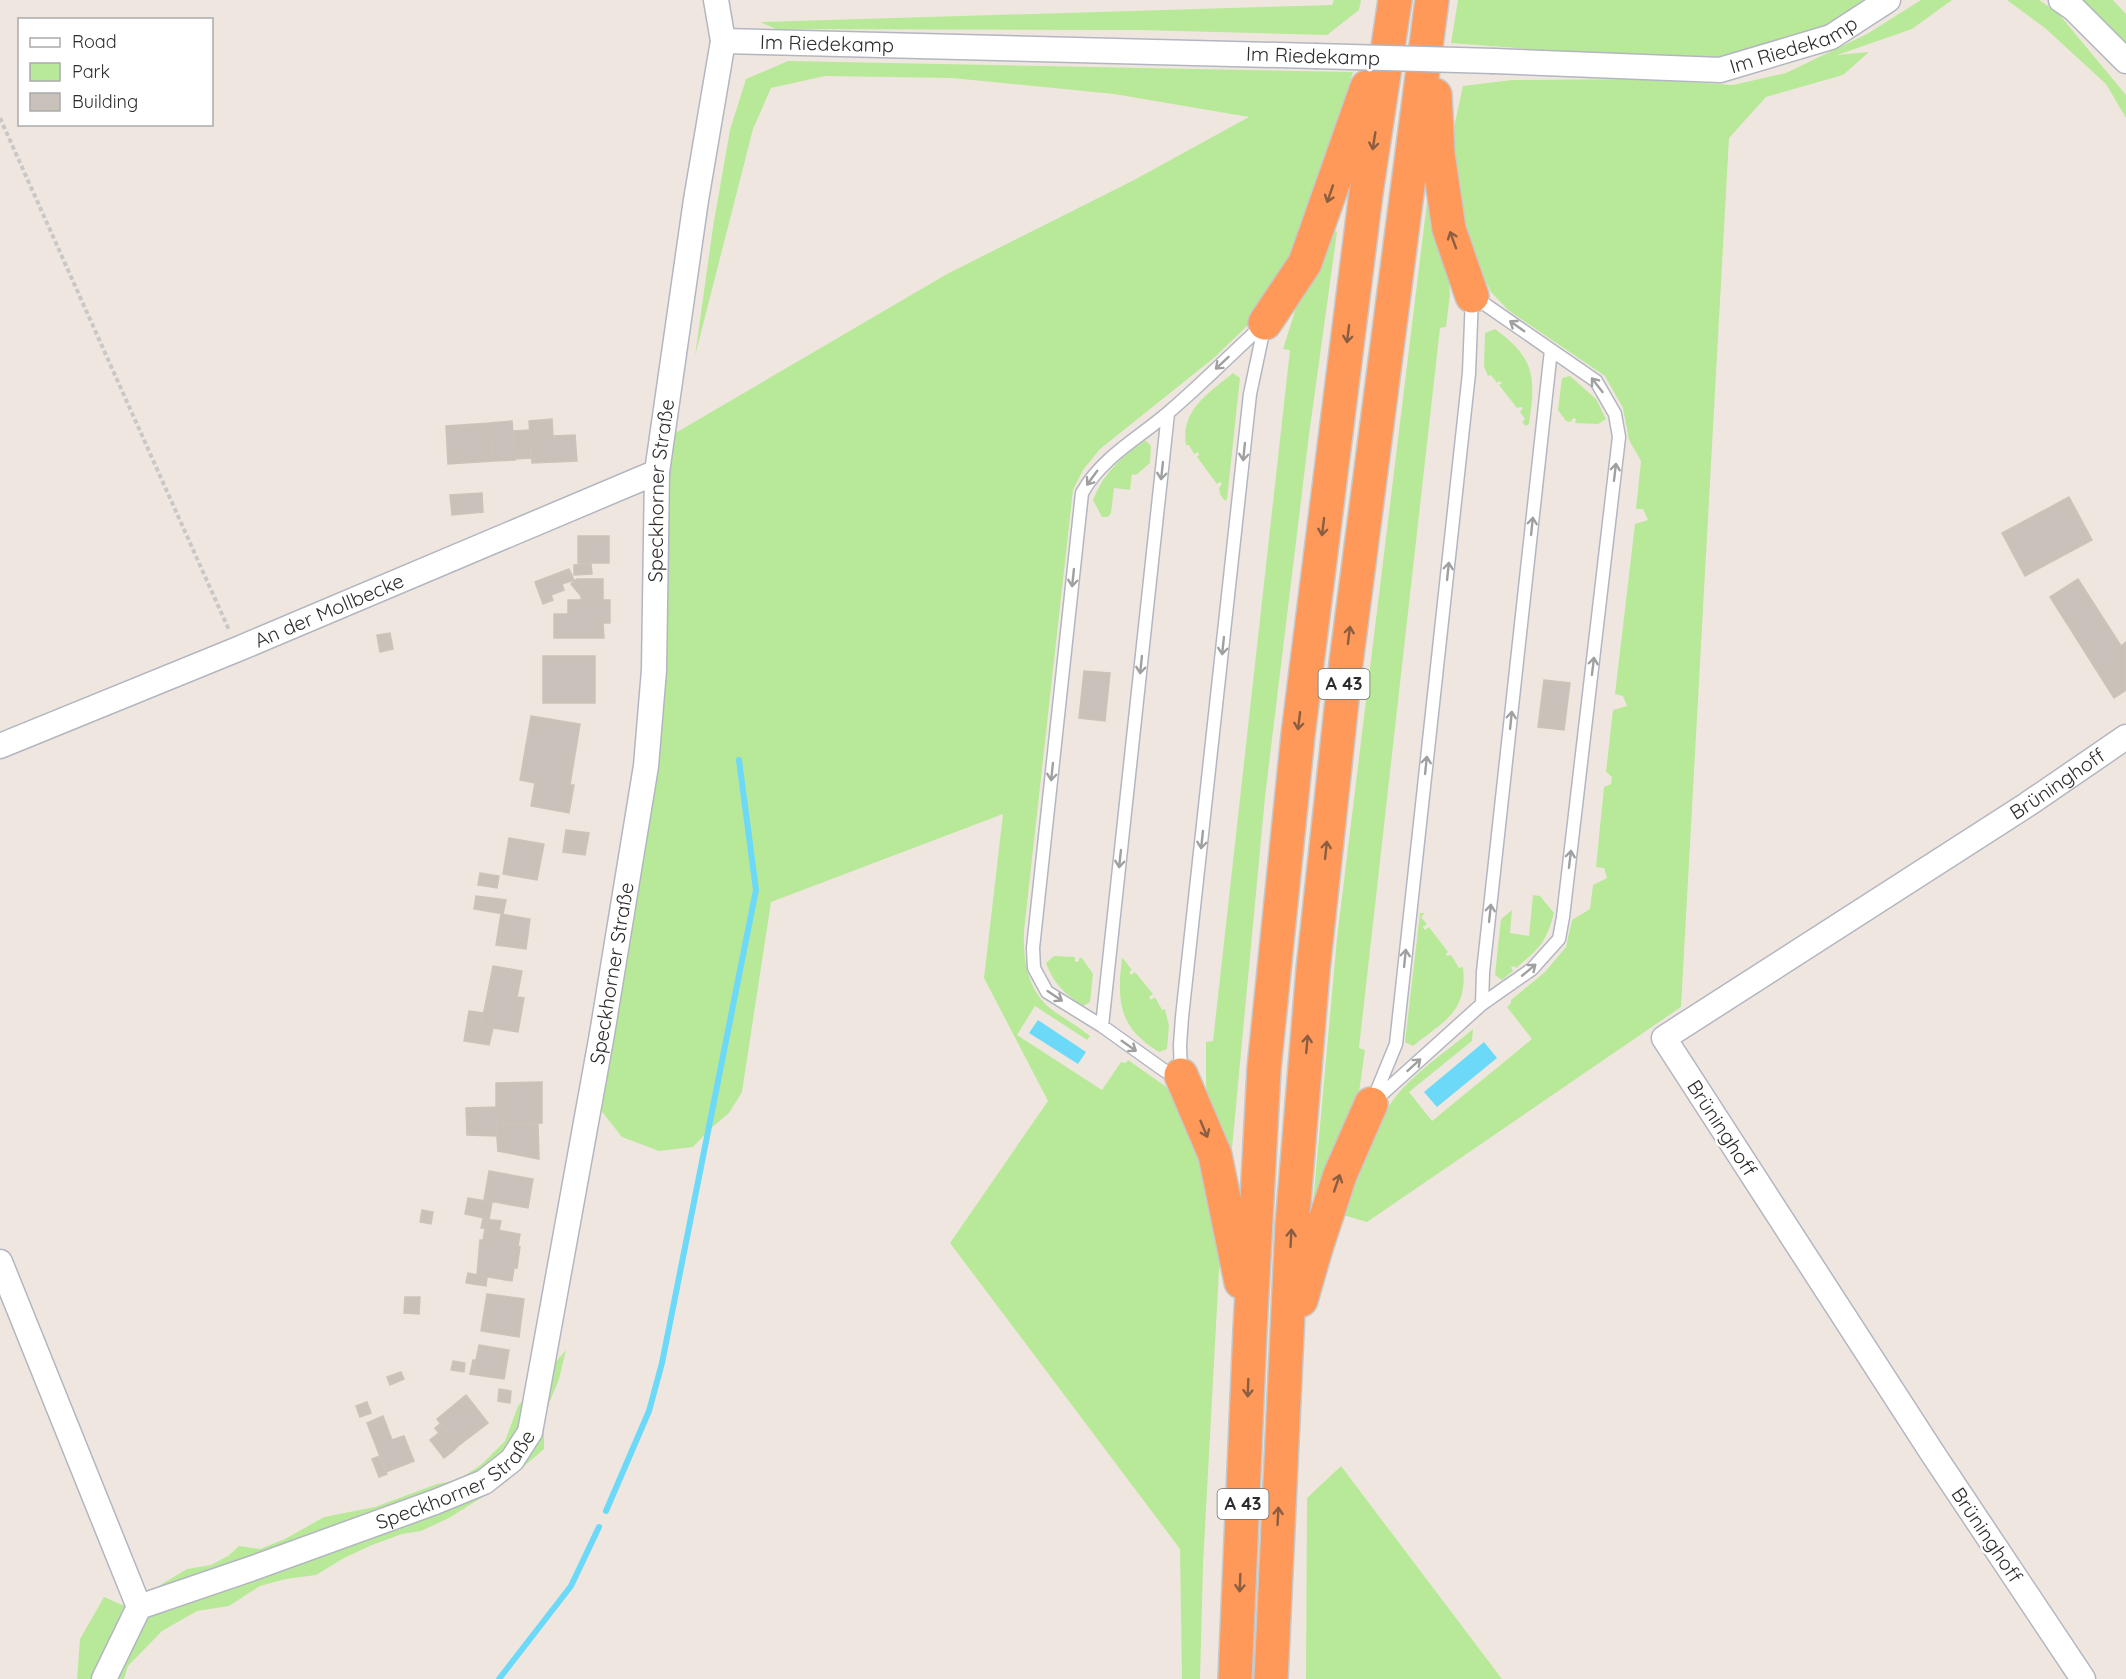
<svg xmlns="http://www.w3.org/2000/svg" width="2126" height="1679" viewBox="0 0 2126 1679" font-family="Quicksand,sans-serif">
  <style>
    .green { fill: #b8e998 }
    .water { fill: #6cd9f8 }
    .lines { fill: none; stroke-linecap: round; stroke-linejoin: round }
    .stream { stroke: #6cd9f8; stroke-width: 6 }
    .building { fill: #c8c2ba; stroke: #cbc4b8; stroke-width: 1.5 }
    .lane-casing { stroke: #b3b6c1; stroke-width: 15 }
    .street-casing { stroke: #b3b6c1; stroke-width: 27 }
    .highway-casing { stroke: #c8c8c8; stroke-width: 36 }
    .path { stroke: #c8c8c8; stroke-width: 4; stroke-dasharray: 4.5 3; stroke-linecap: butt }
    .lane { stroke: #fff; stroke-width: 12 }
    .street { stroke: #fff; stroke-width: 24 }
    .highway { stroke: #ff995a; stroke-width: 33 }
    .street-bridge-casing { stroke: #b3b6c1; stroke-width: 27; stroke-linecap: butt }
    .street-bridge { stroke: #fff; stroke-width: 24 }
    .oneway { stroke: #8c5e41 }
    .oneway2 { stroke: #a0a0a0 }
    .labels { text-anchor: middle; stroke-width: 5; stroke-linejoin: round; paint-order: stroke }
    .shield { fill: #fff; stroke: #6c6c6c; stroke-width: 1.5 }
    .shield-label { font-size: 18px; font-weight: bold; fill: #2d2d2d }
    .street-label { font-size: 20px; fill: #2d2d2d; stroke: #fff }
  </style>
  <rect width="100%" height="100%" fill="#efe7df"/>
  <path class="green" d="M1334,0H1361L1359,10L1327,35L1140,30L776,29L760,22L1332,5Z
    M1458,0H1879L1831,32L1720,64L1451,43Z
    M1921,0H1952L1912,29L1837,55L1869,52L1843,75L1766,97L1729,138L1681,1007L1367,1222L1343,1215C1354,1170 1375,1115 1408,1083C1428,1063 1452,1047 1473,1029L1472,1041L1409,1092L1432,1121L1532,1039L1507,1007L1511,1003V1000L1545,972L1566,947L1572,920L1590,909L1593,885L1607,878L1604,868L1596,867L1604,787L1611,784L1612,777L1606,772L1613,710L1627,706L1623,696L1615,694L1635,524L1648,520L1643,509H1636L1641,461L1629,440L1623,408L1605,376L1508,310L1491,292L1468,246L1451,141L1463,86L1512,80L1643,79L1733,85L1786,73L1867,34Z
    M2007,0H2039L2058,13L2126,95V118L2106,84L2045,28Z
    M2080,0H2113L2126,14V45L2109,27Z
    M788,61L1353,72L1340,112L1331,156L1305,234L1250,323L1215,357L1100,449L1083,470L1073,490L1024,931C1023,959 1027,990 1051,1009C1063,1018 1078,1026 1090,1036L1087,1040L1035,1006L1017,1035L1102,1090L1121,1062L1126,1063L1128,1060L1165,1086L1182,1106L1194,1127L1221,1233L1203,1565L1200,1679H1182L1180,1549L950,1243L1048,1101L984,978L1003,814L771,902L742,1092L729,1113L710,1129L693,1147L659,1151L622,1137L599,1108L672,435L947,274L1134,180L1249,117L1114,94L952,78L825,76L771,88L753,129L695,356L713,227L730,130L746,79Z
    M1427,202L1431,204L1447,261L1450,295L1446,327L1440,328L1359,1048L1365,1050L1356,1113L1315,1209L1313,1203L1337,938Z
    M1332,230L1337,232L1309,435L1265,797L1231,1159L1209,1104L1206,1085V1042L1213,1041L1290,350L1283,349L1300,295Z
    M1495,329C1535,358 1536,377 1529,424L1526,426L1522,422L1525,419L1520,412L1523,408L1520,407L1517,408L1499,385L1502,383L1499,381L1497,383L1491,375L1488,376L1484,366L1485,333Z
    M1233,373L1240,378L1227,499L1225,501L1220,494L1219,488L1222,484L1220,482L1217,484L1197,457L1199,455L1198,452L1194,454L1189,445H1186C1180,410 1209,393 1233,373Z
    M1570,376L1596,399L1606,419L1598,424L1575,423L1576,419L1573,418L1571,422L1566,421L1558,410L1562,378Z
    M1145,440L1151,446L1150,463L1136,475L1132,474L1130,490L1114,488L1111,513L1108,517H1102L1093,500C1106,469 1120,460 1145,440Z
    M1533,895L1540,896L1554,913C1546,943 1539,949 1516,968L1514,966L1511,967L1513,971L1502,980L1495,975L1501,919L1512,910L1510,933L1529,936Z
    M1420,913H1425L1421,917L1427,924L1423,927L1425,930L1429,927L1448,952L1446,954L1447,956L1451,955L1459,968L1463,967C1468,1012 1444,1021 1413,1046L1405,1042Z
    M1054,956L1075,957V962L1079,961V958H1082L1093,974L1090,1002L1083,1006C1065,994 1053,983 1046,963Z
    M1122,957L1132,970L1129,972L1131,975L1135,972L1153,994L1149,997L1151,1000L1155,997L1162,1010L1165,1009L1169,1026L1167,1049L1159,1052C1118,1027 1117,1002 1122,957Z
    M566,1350L559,1379L544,1416V1449L522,1468L497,1482L489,1493L449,1518L421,1531L402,1534L372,1545L344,1558L316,1575L286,1579L260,1586L229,1606L197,1611L162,1631L128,1666L124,1679H77L80,1639L104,1597L122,1605L152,1590L187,1569L211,1565L228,1556L239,1546L260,1549L285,1539L324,1517L375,1507L437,1484L458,1480L482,1464L505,1441L518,1406Z
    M1341,1466L1502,1679H1306L1307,1498Z"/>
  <path class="water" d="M1038,1020L1086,1052L1078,1064L1029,1033Z
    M1484,1042L1497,1058L1437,1107L1424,1092Z"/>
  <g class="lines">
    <path class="stream" d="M606,1511L649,1411L662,1363L756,890L739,760
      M499,1679L571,1586L599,1527"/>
  </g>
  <path class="building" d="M552,419L553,436L575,435L577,461L532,463L529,421Z
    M512,421L515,460L493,461L490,423Z
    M490,423L493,461L448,464L446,426Z
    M530,430L531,458L515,459L513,431Z
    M482,493L483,512L452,515L450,495Z
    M2069,497L2092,540L2025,576L2002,533Z
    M578,536H609V563H578Z
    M591,564L592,574L574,575V565Z
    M569,569L574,580L562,584L564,590L551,595L553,600L543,604L535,582Z
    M577,579H603V600H581V596L571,584Z
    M2078,579L2121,646L2126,642V690L2114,698L2050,597Z
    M568,600H610V623H603L604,638H554V614H568Z
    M390,633L393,649L380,652L377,635Z
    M543,656H595V703H543Z
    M1084,671L1110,673L1105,721L1079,718Z
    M1544,680L1570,683L1564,730L1538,727Z
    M531,716L580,724L570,785H574L569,813L531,806L535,783L520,780Z
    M566,830L589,833L585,855L563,852Z
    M509,838L544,844L537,880L503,874Z
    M480,873L499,876L497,888L478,885Z
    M476,896L506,900L503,914L474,909Z
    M501,914L530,919L526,949L496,945Z
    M493,966L522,971L517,997L524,998L518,1032L481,1026Z
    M469,1011L483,1013L481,1026L493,1028L489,1045L464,1041Z
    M542,1082V1123L496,1124V1083Z
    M496,1107L497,1136L467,1135L466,1108Z
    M496,1124H538L539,1159L498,1151Z
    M489,1171L533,1179L528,1208L484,1200Z
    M468,1198L492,1202L489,1219L465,1214Z
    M422,1210L433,1212L431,1224L420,1222Z
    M483,1219L501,1221L499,1231L481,1228Z
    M485,1228L520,1234L518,1246L520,1247L517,1268H514L512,1281L477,1275L480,1240H483Z
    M468,1273L487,1277L486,1286L466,1283Z
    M487,1294L524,1299L519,1337L481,1331Z
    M405,1297H420L419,1314L404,1313Z
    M479,1345L509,1350L504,1379L470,1374L473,1360H476Z
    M453,1361L465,1363L464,1372L451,1370Z
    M401,1372L404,1379L390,1385L387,1377Z
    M499,1389L511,1391L510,1403L498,1401Z
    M466,1395L488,1423L458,1446L437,1419Z
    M367,1402L371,1413L360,1417L356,1406Z
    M383,1416L392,1440L404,1436L414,1461L386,1472L367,1423Z
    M441,1423L458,1446L453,1451L435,1428Z
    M439,1433L453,1451L444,1458L430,1440Z
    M380,1456L387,1474L379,1477L372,1459Z"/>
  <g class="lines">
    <defs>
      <path id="lane" d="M1168,413L1102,1026L1165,1071L1181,1075L1180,1045L1182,1017L1250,394L1265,323
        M1482,1004L1532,969L1559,939L1563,917L1619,437L1615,414L1596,381L1551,350
        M1102,1026L1047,992L1034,968L1033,948L1082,493C1102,457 1139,438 1169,412C1202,384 1232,353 1264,324
        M1373,1100L1396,1044L1469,373L1472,296
        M1372,1103L1482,1004L1483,972L1551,350L1473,296"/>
      <g id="street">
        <path d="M2061,0L2074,9L2126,61"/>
        <path id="s1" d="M723,41L1315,56"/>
        <path id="s2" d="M1494,61L1720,70L1831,37L1888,0"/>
        <path id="s3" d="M0,746L238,649L657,472"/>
        <path d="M0,1262L139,1607"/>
        <path id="s4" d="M104,1679L139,1607L256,1567L435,1502L484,1482L512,1460L530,1432L602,1034L646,766L654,670L657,472L696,200L723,41L716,0"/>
        <path id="s5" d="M2083,1679L1933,1454L1664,1038L2028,804L2126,737"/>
      </g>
      <path id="highway" d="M1435,95L1438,154L1449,229L1472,296
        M1265,323L1305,263L1367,87
        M1181,1075L1215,1155L1241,1282
        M1301,1300L1316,1248L1340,1175L1371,1104
        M1235,1679L1250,1330L1264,1069L1298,735L1366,193L1395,0
        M1271,1679L1292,1226L1313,970L1346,663L1432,0"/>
    </defs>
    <use href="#lane" class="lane-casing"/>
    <use href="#street" class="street-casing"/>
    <use href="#highway" class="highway-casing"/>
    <path class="path" d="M0,118L229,630"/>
    <use href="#lane" class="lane"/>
    <use href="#street" class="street"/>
    <use href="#highway" class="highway"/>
    <defs>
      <path id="street-bridge" d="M1315,56L1494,61"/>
    </defs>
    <use href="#street-bridge" class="street-bridge-casing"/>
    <use href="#street-bridge" class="street-bridge"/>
  </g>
  <defs><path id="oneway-shaft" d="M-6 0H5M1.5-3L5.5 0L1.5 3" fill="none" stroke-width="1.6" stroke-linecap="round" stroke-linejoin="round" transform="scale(1.5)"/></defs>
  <g class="oneway">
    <use href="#oneway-shaft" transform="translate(1374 141) rotate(99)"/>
    <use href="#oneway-shaft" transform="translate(1330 194) rotate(109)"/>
    <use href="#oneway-shaft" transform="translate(1453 240) rotate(-110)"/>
    <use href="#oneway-shaft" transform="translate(1348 334) rotate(97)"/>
    <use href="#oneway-shaft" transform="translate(1323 527) rotate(97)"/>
    <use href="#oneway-shaft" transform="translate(1349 635) rotate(-83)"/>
    <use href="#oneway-shaft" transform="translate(1299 721) rotate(97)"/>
    <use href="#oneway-shaft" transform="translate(1326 850) rotate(-84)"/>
    <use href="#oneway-shaft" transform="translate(1307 1044) rotate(-85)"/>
    <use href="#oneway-shaft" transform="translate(1204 1129) rotate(67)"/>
    <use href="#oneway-shaft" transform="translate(1337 1183) rotate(-71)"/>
    <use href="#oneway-shaft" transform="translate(1291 1238) rotate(-87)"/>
    <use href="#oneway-shaft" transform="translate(1248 1388) rotate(92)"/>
    <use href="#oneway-shaft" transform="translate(1278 1516) rotate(-87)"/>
    <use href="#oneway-shaft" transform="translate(1240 1583) rotate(92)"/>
  </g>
  <g class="oneway2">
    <use href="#oneway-shaft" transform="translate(1517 326) rotate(-145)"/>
    <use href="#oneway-shaft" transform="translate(1222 363) rotate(137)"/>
    <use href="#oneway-shaft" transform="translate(1597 385) rotate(-128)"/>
    <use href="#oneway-shaft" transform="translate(1244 452) rotate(96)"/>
    <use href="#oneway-shaft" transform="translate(1162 471) rotate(96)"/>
    <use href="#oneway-shaft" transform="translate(1615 472) rotate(-83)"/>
    <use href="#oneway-shaft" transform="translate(1092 478) rotate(126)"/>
    <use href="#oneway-shaft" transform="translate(1532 526) rotate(-84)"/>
    <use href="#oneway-shaft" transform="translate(1448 571) rotate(-84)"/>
    <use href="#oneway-shaft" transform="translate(1073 578) rotate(96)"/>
    <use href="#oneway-shaft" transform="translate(1223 646) rotate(96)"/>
    <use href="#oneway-shaft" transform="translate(1141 665) rotate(96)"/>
    <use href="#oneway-shaft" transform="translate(1593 666) rotate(-83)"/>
    <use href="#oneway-shaft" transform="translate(1511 720) rotate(-84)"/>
    <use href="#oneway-shaft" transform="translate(1426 765) rotate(-84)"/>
    <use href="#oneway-shaft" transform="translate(1052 772) rotate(96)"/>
    <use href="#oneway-shaft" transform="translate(1202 840) rotate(96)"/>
    <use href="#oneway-shaft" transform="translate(1120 859) rotate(96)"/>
    <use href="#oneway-shaft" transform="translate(1570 859) rotate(-83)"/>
    <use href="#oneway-shaft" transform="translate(1490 913) rotate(-84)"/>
    <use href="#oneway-shaft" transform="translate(1405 958) rotate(-84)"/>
    <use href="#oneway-shaft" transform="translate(1529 970) rotate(-40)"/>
    <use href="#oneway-shaft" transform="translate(1055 996) rotate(34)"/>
    <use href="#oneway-shaft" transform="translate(1129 1046) rotate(35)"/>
    <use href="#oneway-shaft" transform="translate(1414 1065) rotate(-42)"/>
  </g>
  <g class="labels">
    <g class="shield">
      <rect x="1318.5" y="669" width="51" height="30" rx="4.5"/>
      <rect x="1217.5" y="1489" width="51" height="30" rx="4.5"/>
    </g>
    <g class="shield-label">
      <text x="1344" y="690">A 43</text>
      <text x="1243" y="1510">A 43</text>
    </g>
    <g class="street-label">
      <text dy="7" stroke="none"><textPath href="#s2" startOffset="304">Im Riedekamp</textPath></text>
      <text dy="7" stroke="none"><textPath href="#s1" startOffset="104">Im Riedekamp</textPath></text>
      <text transform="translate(1313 56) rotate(2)" y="7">Im Riedekamp</text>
      <text dy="7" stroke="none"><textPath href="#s4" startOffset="1468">Speckhorner Straße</textPath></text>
      <text dy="7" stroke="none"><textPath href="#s3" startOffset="356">An der Mollbecke</textPath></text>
      <text dy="7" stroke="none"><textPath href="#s5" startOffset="1234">Brüninghoff</textPath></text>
      <text dy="7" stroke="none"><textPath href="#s4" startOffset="982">Speckhorner Straße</textPath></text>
      <text transform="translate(1722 1128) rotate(57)" y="7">Brüninghoff</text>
      <text dy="7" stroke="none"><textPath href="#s4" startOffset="424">Speckhorner Straße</textPath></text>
      <text transform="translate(1987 1535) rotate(56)" y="7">Brüninghoff</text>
    </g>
  </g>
  <rect x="18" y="18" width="195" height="108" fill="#ffffff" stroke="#ababab" stroke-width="1.5"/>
  <rect x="30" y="38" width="30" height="9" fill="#ffffff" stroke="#ababab" stroke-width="1.5"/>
  <text x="72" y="48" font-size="18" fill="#2d2d2d">Road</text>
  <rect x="30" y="63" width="30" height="18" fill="#b8e998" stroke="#ababab" stroke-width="1.5"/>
  <text x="72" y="78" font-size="18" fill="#2d2d2d">Park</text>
  <rect x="30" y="93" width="30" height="18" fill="#c8c2ba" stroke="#ababab" stroke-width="1.5"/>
  <text x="72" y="108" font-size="18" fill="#2d2d2d">Building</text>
</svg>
